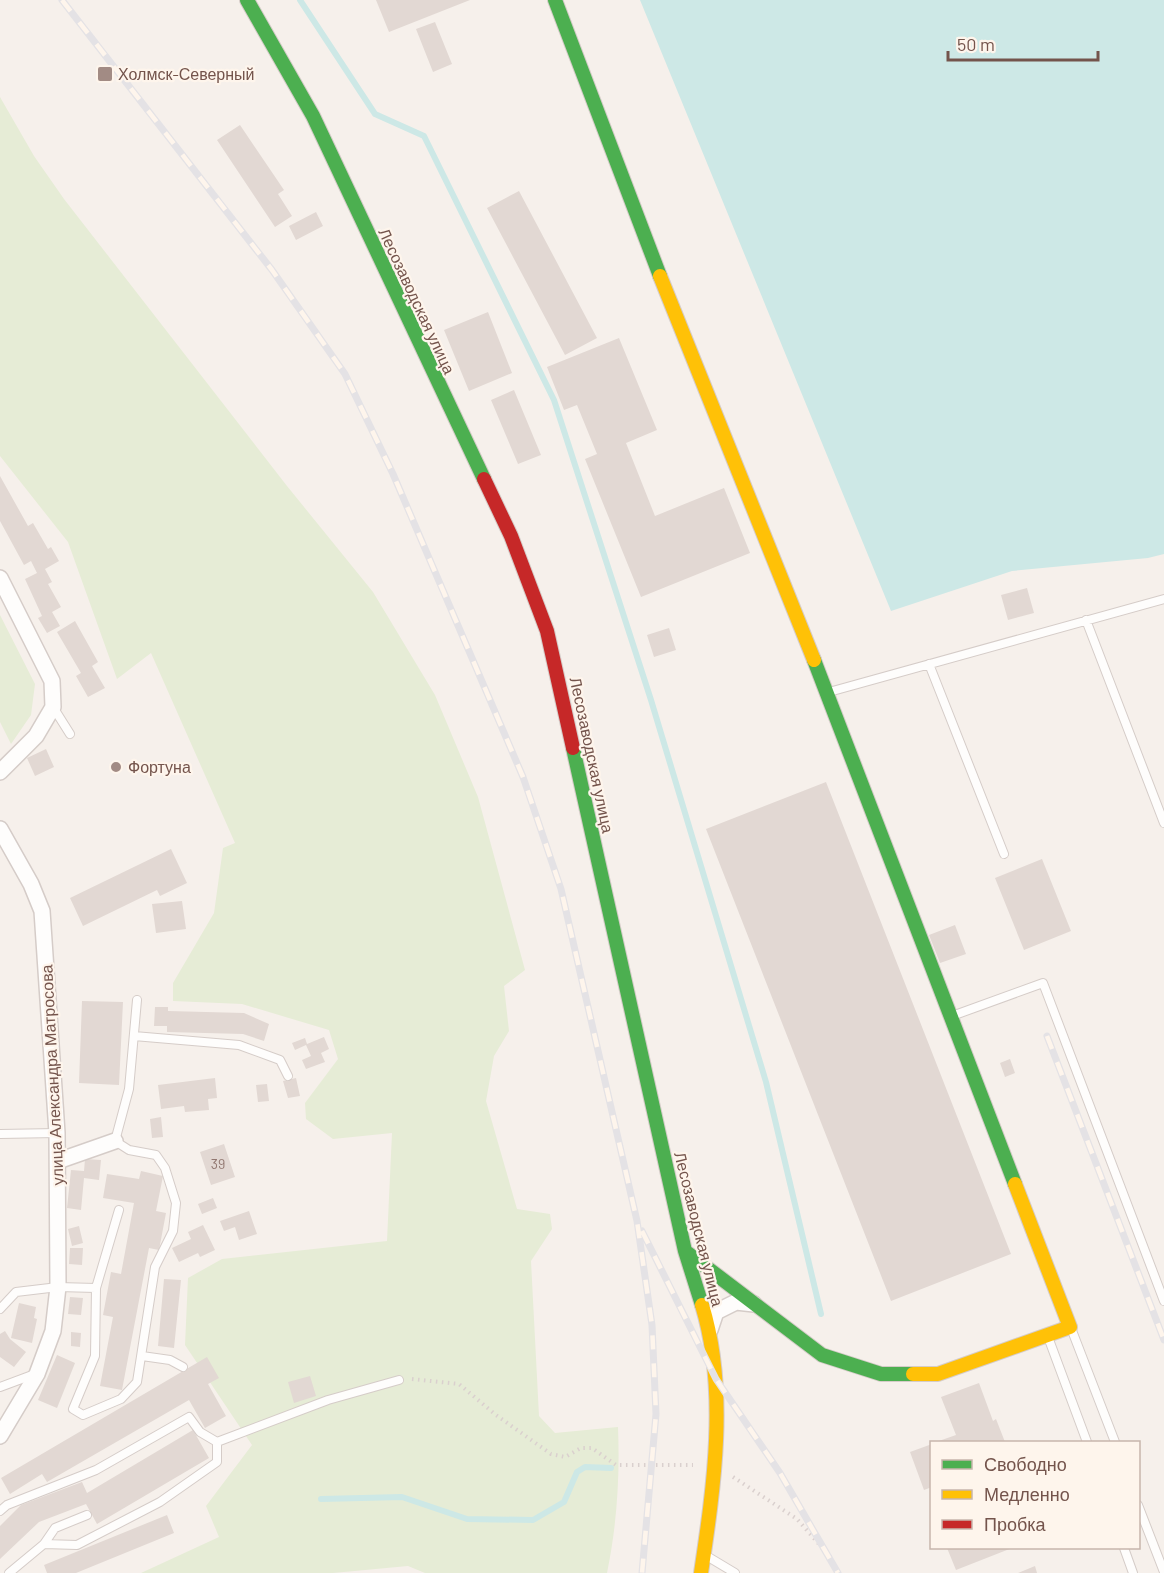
<svg xmlns="http://www.w3.org/2000/svg" width="1164" height="1573" viewBox="0 0 1164 1573" font-family="Barlow,sans-serif">
  <style>
    .green { fill: #e6ecd6 }
    .water { fill: #cde8e6 }
    .lines { fill: none; stroke-linecap: round; stroke-linejoin: round }
    .stream { stroke: #cde8e6; stroke-width: 6 }
    .building { fill: #e2d8d3 }
    .lane-casing { stroke: #d5ccc8; stroke-width: 10 }
    .street-casing { stroke: #d5ccc8; stroke-width: 18 }
    .fast-casing { stroke: #d5ccc8; stroke-width: 16 }
    .slow-casing { stroke: #d5ccc8; stroke-width: 16 }
    .jam-casing { stroke: #d5ccc8; stroke-width: 16 }
    .path { stroke: #dad0ce; stroke-width: 4; stroke-dasharray: 1.5 4.5; stroke-linecap: butt }
    .lane { stroke: #fefdfc; stroke-width: 8 }
    .street { stroke: #fefdfc; stroke-width: 15 }
    .fast { stroke: #4caf50; stroke-width: 14 }
    .slow { stroke: #ffc107; stroke-width: 14 }
    .jam { stroke: #c62828; stroke-width: 14 }
    .rail-casing { stroke: #e4e2e5; stroke-width: 7 }
    .rail { stroke: #fef5ec; stroke-width: 4.5; stroke-dasharray: 14; stroke-linecap: butt }
    .poi-dot { fill: #a28b84; stroke: #fef5ec; stroke-width: 2 }
    .labels { text-anchor: middle; stroke-width: 4.5; stroke-linejoin: round; paint-order: stroke }
    .number-label { font-size: 14px; fill: #917770 }
    .poi-label { font-size: 16px; fill: #74544c; stroke: #fef5ec; text-anchor: start }
    .street-label { font-size: 16px; fill: #74544c; stroke: #fef5ec }
  </style>
  <rect width="100%" height="100%" fill="#f6f0eb"/>
  <path class="green" d="M0,97L34,156L64,199L287,486L373,592L435,695L478,797L525,970L504,986L509,1031L494,1056L486,1101L517,1209L550,1214L552,1229L531,1261L539,1416L555,1433L618,1427C620,1477 617,1524 607,1573H425L408,1566L333,1573H141L219,1537L206,1506L252,1445L185,1345L188,1278L222,1259L387,1241L392,1133L333,1139L306,1119L305,1103L338,1059L329,1030L242,1004L173,1001V983L214,913L223,848L235,843L151,653L117,679L68,542L0,456Z
    M0,615L35,684L31,715L11,744L0,722Z"/>
  <path class="water" d="M640,0H1164V554L1148,558L1012,571L891,611Z"/>
  <g class="lines">
    <path class="stream" d="M300,0L375,114L424,136L554,400L651,700L766,1082L821,1314
      M321,1499L402,1497L467,1519L533,1520L564,1502L577,1472L585,1467L611,1468"/>
  </g>
  <path class="building" d="M376,0H470L389,32Z
    M435,22L452,64L433,72L416,29Z
    M240,125L284,190L278,194L292,216L275,227L217,140Z
    M519,191L597,338L565,355L487,208Z
    M316,212L323,226L296,240L289,226Z
    M488,312L512,373L469,391L444,330Z
    M619,338L657,430L626,443L655,516L724,488L750,553L641,597L585,459L597,454L577,405L564,410L547,367Z
    M514,390L541,455L518,464L491,400Z
    M0,476L28,526L33,523L48,549L51,547L59,561L45,569L52,582L48,584L61,607L52,612L60,626L47,633L38,618L42,616L25,579L37,573L31,561L24,565L0,521Z
    M1027,588L1034,613L1008,620L1001,595Z
    M75,621L98,662L92,666L105,688L88,697L76,676L81,673L57,632Z
    M669,628L676,650L654,657L647,635Z
    M46,749L54,767L35,776L27,758Z
    M826,782L1011,1254L891,1301L706,829Z
    M171,849L187,883L160,896L157,890L83,926L70,898Z
    M1042,859L1071,931L1024,950L995,878Z
    M182,901L186,929L156,933L152,904Z
    M955,925L966,954L940,963L929,935Z
    M82,1001L123,1002L119,1085L79,1083Z
    M155,1007H168V1011L244,1013L269,1024L264,1041L243,1034L167,1032V1026H154Z
    M324,1037L329,1049L321,1053L325,1062L306,1069L302,1060L311,1056L306,1045L295,1050L292,1043L305,1038L307,1044Z
    M1010,1059L1015,1073L1005,1077L1000,1063Z
    M215,1078L217,1098L208,1099L209,1110L185,1112L184,1106L161,1109L158,1085Z
    M296,1078L300,1096L288,1098L283,1081Z
    M267,1084L269,1101L258,1102L256,1085Z
    M161,1117L163,1137L152,1138L150,1119Z
    M224,1144L235,1177L211,1185L200,1152Z
    M85,1159L101,1160L99,1180L84,1178L81,1210L67,1208L71,1170L84,1171Z
    M141,1171L163,1176L156,1211L166,1213L159,1250L149,1248L122,1390L100,1386L113,1317L103,1315L111,1272L121,1274L134,1203L103,1198L107,1174L139,1179Z
    M213,1198L217,1208L202,1214L198,1204Z
    M249,1211L257,1234L239,1240L235,1227L224,1231L220,1221Z
    M203,1225L215,1250L200,1257L198,1253L179,1262L172,1248L191,1239L188,1232Z
    M79,1226L83,1243L72,1246L68,1229Z
    M70,1248H83L82,1265L69,1264Z
    M164,1279L181,1280L174,1348L158,1346Z
    M70,1297L83,1298L81,1315L68,1314Z
    M19,1303L36,1307L34,1318L37,1319L32,1343L11,1338Z
    M5,1331L10,1339L26,1352L14,1367L0,1357V1334Z
    M71,1332L81,1333L80,1347L71,1346Z
    M57,1355L75,1363L57,1408L38,1400Z
    M207,1357L219,1378L208,1384L226,1416L205,1428L189,1400L47,1482L42,1474L10,1494L1,1478Z
    M310,1376L316,1396L294,1403L288,1382Z
    M979,1383L993,1421L996,1419L1005,1442H936L956,1435L941,1397Z
    M193,1430L209,1458L97,1524L86,1504L39,1522L0,1559V1526L21,1505L82,1482L87,1493Z
    M932,1444V1487L924,1490L910,1452Z
    M167,1515L174,1533L76,1573H47L44,1565Z
    M947,1548H1012L956,1570Z
    M1035,1566L1037,1573H1018Z"/>
  <g class="lines">
    <defs>
      <path id="lane" d="M1086,620L1164,823
        M929,664L1004,854
        M829,692L1164,599
        M53,707L70,734
        M952,1016L1043,983L1164,1301
        M134,1036L239,1045L280,1060L288,1076
        M0,1134L57,1133
        M119,1210L96,1288L95,1356L73,1409L83,1415L121,1399L137,1382L155,1267L173,1231L176,1203L165,1168L156,1155L129,1150L115,1141L129,1089L137,1000
        M0,1309L16,1292L58,1287L96,1288
        M1071,1328L1115,1442
        M1048,1337L1087,1442
        M142,1356L170,1360L183,1367
        M0,1387L35,1374
        M1138,1505L1164,1572
        M0,1511L7,1505L96,1470L189,1417L200,1432L217,1442
        M44,1544L77,1545L160,1502L217,1462V1442L328,1400L399,1380
        M1124,1548L1133,1573
        M705,1555L735,1573
        M9,1573L44,1544L55,1528L87,1515"/>
      <path id="street" d="M0,578L52,681L53,707L36,736L0,772
        M0,829L31,884L42,911L57,1133L58,1287L53,1331L37,1374L0,1436
        M58,1161L115,1141
        M710,1330L716,1312L736,1302L754,1304"/>
      <path id="fast" d="M247,0L313,116L484,479
        M555,0L660,276
        M814,660L1015,1184
        M573,748L685,1251L702,1305
        M685,1251L822,1355L881,1374H913"/>
      <path id="slow" d="M660,276L814,660
        M913,1374H938L1070,1327L1015,1184
        M701,1573C714,1486 728,1390 702,1305"/>
      <path id="jam" d="M484,479L511,536L547,631L573,748"/>
    </defs>
    <use href="#lane" class="lane-casing"/>
    <use href="#street" class="street-casing"/>
    <use href="#fast" class="fast-casing"/>
    <use href="#slow" class="slow-casing"/>
    <use href="#jam" class="jam-casing"/>
    <path class="path" d="M412,1379L459,1384L496,1415L551,1454L565,1457L581,1448H592L616,1465H693
      M733,1477L797,1519L832,1559"/>
    <use href="#lane" class="lane"/>
    <use href="#street" class="street"/>
    <use href="#fast" class="fast"/>
    <use href="#slow" class="slow"/>
    <use href="#jam" class="jam"/>
    <defs>
      <path id="rail" d="M62,0L272,270L345,374L393,474L523,777L561,889L637,1221L652,1325L656,1414L642,1573
        M1047,1036L1164,1340
        M642,1231L716,1379L780,1473L838,1573"/>
    </defs>
    <use href="#rail" class="rail-casing"/>
    <use href="#rail" class="rail"/>
  </g>
  <g class="poi-dot">
    <rect x="97" y="66" width="16" height="16" rx="3"/>
    <circle cx="116" cy="767" r="6"/>
  </g>
  <g class="labels">
    <g class="number-label">
      <text x="218" y="1169">39</text>
    </g>
    <g class="poi-label">
      <text x="118" y="80">Холмск-Северный</text>
      <text x="128" y="773">Фортуна</text>
    </g>
    <g class="street-label">
      <text transform="translate(417 301) rotate(65)" y="6">Лесозаводская улица</text>
      <text transform="translate(592 755) rotate(78)" y="6">Лесозаводская улица</text>
      <text transform="translate(52 1075) rotate(-93)" y="6">улица Александра Матросова</text>
      <text transform="translate(699 1229) rotate(76)" y="6">Лесозаводская улица</text>
    </g>
  </g>
  <rect x="930" y="1441" width="210" height="108" fill="#fef5ec" stroke="#c7b5ac" stroke-width="1.5"/>
  <rect x="942" y="1460" width="30" height="9" fill="#4caf50" stroke="#c7b5ac" stroke-width="1.5"/>
  <text x="984" y="1471" font-size="18" fill="#74544c">Свободно</text>
  <rect x="942" y="1490" width="30" height="9" fill="#ffc107" stroke="#c7b5ac" stroke-width="1.5"/>
  <text x="984" y="1501" font-size="18" fill="#74544c">Медленно</text>
  <rect x="942" y="1520" width="30" height="9" fill="#c62828" stroke="#c7b5ac" stroke-width="1.5"/>
  <text x="984" y="1531" font-size="18" fill="#74544c">Пробка</text>
  <path d="M948 51v9h150v-9" fill="none" stroke="#74544c" stroke-width="3"/>
  <text x="957" y="51" font-size="18" fill="#74544c" stroke="#fef5ec" stroke-width="4.5" paint-order="stroke">50 m</text>
</svg>
